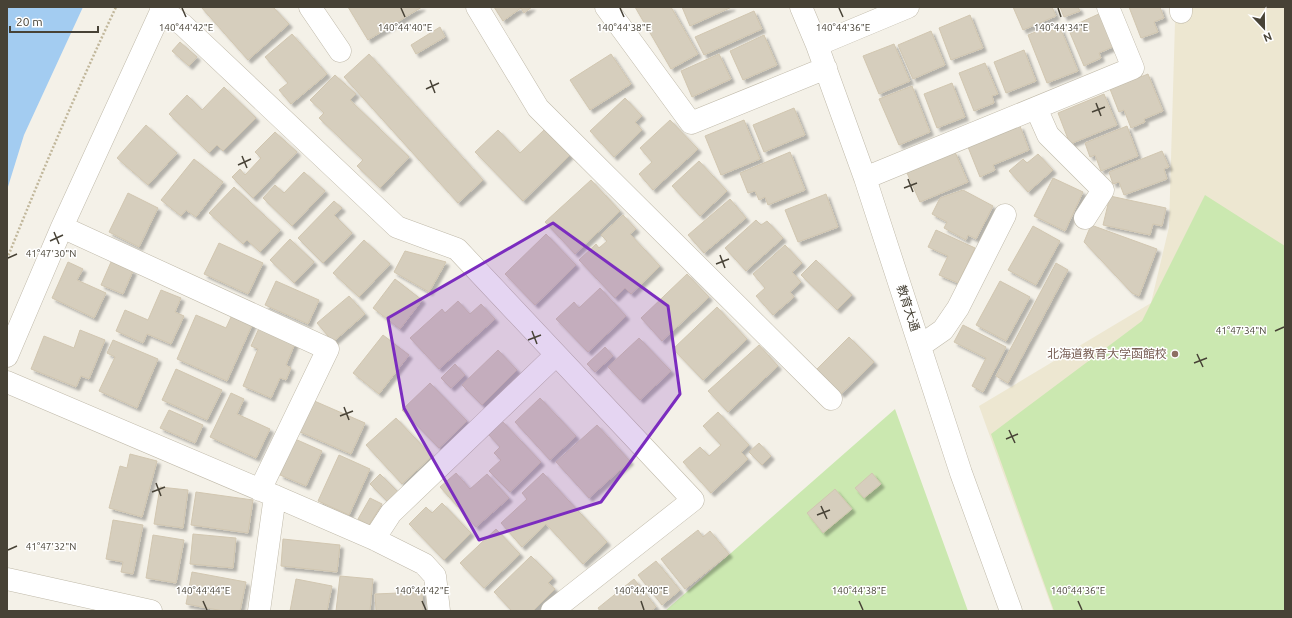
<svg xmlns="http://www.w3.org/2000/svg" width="1292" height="618" viewBox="0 0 1292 618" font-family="Ubuntu,'Noto Sans JP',sans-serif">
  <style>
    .education { fill: #ede7d1 }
    .green { fill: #cbe8b0 }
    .water { fill: #a3ccf1 }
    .building { fill: #d6cebd; stroke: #d1c6b0; filter: url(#shadow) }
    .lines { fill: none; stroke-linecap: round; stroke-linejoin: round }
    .minor-casing { stroke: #c0baaa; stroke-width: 23 }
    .path { stroke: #c1b79b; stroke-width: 2.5; stroke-dasharray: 2 2; stroke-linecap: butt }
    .minor { stroke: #fff; stroke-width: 22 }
    .marked { fill: #7b2cbf; fill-opacity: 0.2; stroke: #7b2cbf; stroke-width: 3; stroke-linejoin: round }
    .ticks { fill: none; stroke: #474236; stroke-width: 1.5 }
    .education-dot { fill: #8d6e63; stroke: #fff; stroke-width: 1.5 }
    .labels { text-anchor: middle; stroke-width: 3; stroke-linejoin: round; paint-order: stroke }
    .street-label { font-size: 12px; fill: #474236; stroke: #fff }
    .education-label { font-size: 12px; fill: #785e54; stroke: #fff; text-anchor: end }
    .ticks-label { font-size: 10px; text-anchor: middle; fill: #474236; stroke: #fff; stroke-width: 3; stroke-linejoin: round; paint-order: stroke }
  </style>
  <defs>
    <filter id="shadow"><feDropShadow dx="3.5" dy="3.5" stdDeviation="1" flood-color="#0004"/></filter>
  </defs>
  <rect width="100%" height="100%" fill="#f4f1e8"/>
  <path class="education" d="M1189,7H1285V611H1053L979,406L1151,303L1169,227L1175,22L1189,18Z"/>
  <path class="green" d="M1205,195L1285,246V611H1054L991,434L1142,321Z
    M895,409L968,611H665Z"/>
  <path class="water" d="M7,7H83L24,135L7,190Z"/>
  <path class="building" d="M201,7H273L289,24L248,60Z
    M348,7H422L368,40Z
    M494,7H532L524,13L521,8L503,21Z
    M635,7H671L698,54L671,69Z
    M682,7H732L690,26Z
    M1013,7H1052L1056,16L1023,30Z
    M1060,7H1078L1080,11L1064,17Z
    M1129,7H1160L1164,18L1154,22L1158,32L1141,38Z
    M754,11L762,29L704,55L695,37Z
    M1101,13L1115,46L1099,53L1101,58L1084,66L1068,28Z
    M970,15L983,48L951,60L939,28Z
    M440,27L445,37L416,54L411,45Z
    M1060,27L1078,71L1047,83L1028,35L1043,29L1045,33Z
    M931,31L945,65L913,79L898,45Z
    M292,34L327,74L291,104L279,90L288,83L265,57Z
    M764,35L777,65L743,80L730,51Z
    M180,42L197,57L189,66L172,51Z
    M894,44L910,81L879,94L863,56Z
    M1024,50L1036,81L1006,93L994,62Z
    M369,54L483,180L458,203L344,77Z
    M611,54L631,84L590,110L570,80Z
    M719,54L731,79L692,97L681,71Z
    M985,63L998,94L992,96L994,103L974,111L959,73Z
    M1148,74L1163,111L1144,119L1145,122L1131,128L1124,110L1119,112L1110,89Z
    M335,75L356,94L350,100L409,157L380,188L357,166L363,160L319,118L324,113L310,100Z
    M952,83L965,117L937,128L924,94Z
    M912,86L930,132L899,145L879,99Z
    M224,87L256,118L223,151L217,145L209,153L169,114L187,95L202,110Z
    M1104,94L1117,125L1070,144L1058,113Z
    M625,98L642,116L635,122L642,130L614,157L590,131Z
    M794,108L805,135L764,152L753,125Z
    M670,120L698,149L653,190L639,174L652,162L640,148Z
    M744,120L760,159L721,175L705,136Z
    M146,125L177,153L148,185L117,158Z
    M1020,126L1029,150L993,165L995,170L980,177L968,147Z
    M1127,126L1138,156L1101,171L1095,155L1090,157L1085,143Z
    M498,130L520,153L544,130L570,155L523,201L475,152Z
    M275,132L297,152L253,198L232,177L240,169L245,175L261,158L255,152Z
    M1162,151L1169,167L1164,169L1167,179L1124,195L1119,182L1113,184L1109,172Z
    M790,152L805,190L768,205L765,197L759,200L755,191L748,193L740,173Z
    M955,152L968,182L920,202L907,173Z
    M1038,154L1053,170L1028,192L1009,171L1023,159L1027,163Z
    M194,159L223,182L196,217L186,210L181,216L161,200Z
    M699,161L727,191L700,216L672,186Z
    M304,172L325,191L292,226L263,198L275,185L284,193Z
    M1053,178L1083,192L1065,231L1034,216Z
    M591,180L620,211L575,254L545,222Z
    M234,187L280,230L260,252L247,240L243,244L209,213Z
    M963,190L993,206L976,239L968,235L966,240L944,228L947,222L932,214L940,198Z
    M128,193L158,208L139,247L109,232Z
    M826,194L838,227L798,242L785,210Z
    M1110,196L1166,208L1162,226L1153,224L1150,235L1103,225Z
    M730,199L746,218L704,253L688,235Z
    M334,201L342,208L334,215L352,233L323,263L298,238Z
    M623,215L636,229L630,234L660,266L631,294L625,288L615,298L579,260L596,244L599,248L607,241L601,235Z
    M756,220L761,225L767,221L783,238L746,271L725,248Z
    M1091,225L1157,249L1139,296L1132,293L1084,242Z
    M1033,226L1060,241L1036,285L1008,270Z
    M936,230L975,248L958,283L939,275L948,256L928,247Z
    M546,234L576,265L535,305L505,274Z
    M290,239L314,262L294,283L270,260Z
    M364,240L390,264L359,297L333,273Z
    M219,243L263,263L248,294L204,274Z
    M785,245L802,263L792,272L801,282L790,292L794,297L773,315L756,296L765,288L753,274Z
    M405,251L446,262L429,292L394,272Z
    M816,260L852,295L837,310L801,275Z
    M68,262L83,269L77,280L106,293L94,318L52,298Z
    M111,262L133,271L123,294L101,285Z
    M1056,263L1068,270L1008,383L996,376Z
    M687,274L709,297L662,341L641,318Z
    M395,279L422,300L400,329L373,308Z
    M276,281L319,300L308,324L265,305Z
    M1000,281L1030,297L1006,341L976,325Z
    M600,288L626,316L588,352L556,319L574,302L579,308Z
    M161,290L181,298L175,312L184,316L171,344L147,334L143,343L116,331L125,310L148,320Z
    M349,296L365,314L333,342L317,323Z
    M458,301L470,314L481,304L495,319L439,369L410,338L442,309L445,313Z
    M717,307L747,339L703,380L673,349Z
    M196,315L226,328L232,315L253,323L227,381L177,359Z
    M963,325L1006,347L983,392L972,386L986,358L954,342Z
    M260,326L296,341L286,365L291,368L286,380L280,378L271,398L243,386L258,349L251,346Z
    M80,330L105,340L89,379L81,376L76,387L31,369L44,336L74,348Z
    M383,335L409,355L379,394L353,373Z
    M849,337L874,362L841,394L817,369Z
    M639,338L671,371L640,400L608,367Z
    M113,340L158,359L137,408L99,391L115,357L107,353Z
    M759,345L778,366L728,412L708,391Z
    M605,347L613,356L595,372L587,364Z
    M498,350L517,370L482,405L462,385Z
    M455,364L465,375L451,388L441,378Z
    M176,369L222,390L207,420L162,400Z
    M430,383L467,421L439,448L402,410Z
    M231,393L244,399L237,414L270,429L256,458L210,437Z
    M540,398L576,436L550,460L515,422Z
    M312,400L365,423L351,454L298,431Z
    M169,410L203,425L195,443L160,428Z
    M718,412L749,445L741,452L748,459L711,493L683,462L700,447L709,456L721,445L703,426Z
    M396,418L432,456L402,484L366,445Z
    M502,421L541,462L510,492L489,471L501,460L494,453L500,447L488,434Z
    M597,425L630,461L589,498L556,462Z
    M295,439L322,451L306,486L280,475Z
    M759,443L771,456L762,465L749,452Z
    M130,454L157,461L142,517L109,508L120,466L127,468Z
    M339,455L370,469L349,515L318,501Z
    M456,473L470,489L487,474L509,498L476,527L440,487Z
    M543,473L607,542L583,564L546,524L522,547L501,523L527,499L522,493Z
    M872,473L881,484L864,498L855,488Z
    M380,474L398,492L388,502L370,484Z
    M160,487L188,490L183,528L154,524Z
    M835,489L852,509L823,533L807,513Z
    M196,492L253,500L248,533L191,525Z
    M370,498L382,504L369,525L358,519Z
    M442,503L471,533L444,560L409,524L426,507L432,513Z
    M113,520L143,525L133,574L121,572L123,562L106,559Z
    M496,529L520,554L484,588L460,563Z
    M698,530L703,537L710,531L729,554L685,589L661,559Z
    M193,534L236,538L233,568L190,564Z
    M153,535L184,540L176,583L146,578Z
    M283,539L340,545L337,572L281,566Z
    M531,556L553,578L548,583L555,589L533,611H512L494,592Z
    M656,561L680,590L662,605L638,575Z
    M192,572L246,582L240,611H223L186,604Z
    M340,576L373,579L370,611H336Z
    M296,579L332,586L327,611H290Z
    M634,579L656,607L651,611H600L598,608Z
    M422,592L423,611H376L375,594Z"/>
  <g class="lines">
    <defs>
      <path id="minor" d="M310,7L340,51
        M477,7L538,108L831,399
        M606,7L691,123L826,68
        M801,7L817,45L865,178L961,473L1011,611
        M1181,7V12
        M161,9L183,25L397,227L457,249L693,500L552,611
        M817,45L908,7
        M1036,108L1048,135L1103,190L1085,218
        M865,178L1133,68L1108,7
        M62,227L328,349L260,490
        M920,346L943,330L958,308L1005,215
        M7,356L62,227L163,7
        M7,382L275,496L374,539L424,564L435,576L439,611
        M374,539L391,513L556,355
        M7,579L151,611
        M259,611L275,496"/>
    </defs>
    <use href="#minor" class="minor-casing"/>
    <path class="path" d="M7,259C41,174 77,90 116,7"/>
    <use href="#minor" class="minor"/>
  </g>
  <path class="marked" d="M553,223L668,306L680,394L601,502L479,540L404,408L388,318Z"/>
  <path class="ticks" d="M182,8L186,17M401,8L405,17M620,8L624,17M839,8L843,17M1058,8L1061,17M430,80L435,93M426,89L439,83M1096,103L1101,116M1092,112L1105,107M242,156L247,168M238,165L251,159M908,179L913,192M904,188L917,183M54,232L59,244M50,241L63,235M720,255L725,268M8,258L17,254M716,264L729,259M532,331L537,344M1275,331L1284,327M528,340L541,335M1197,354L1203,367M1194,363L1207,358M344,407L349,420M340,416L353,411M1009,430L1015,443M1006,439L1018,434M156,483L161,496M152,492L165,487M821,506L827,519M817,515L830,510M8,550L17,546M203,601L207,610M422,601L426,610M641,601L644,610M859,601L863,610M1078,601L1082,610"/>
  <circle class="education-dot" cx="1175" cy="354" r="4"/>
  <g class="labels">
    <g class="street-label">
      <text transform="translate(908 308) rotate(72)" y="4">教育大通</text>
    </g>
    <g class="education-label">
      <text x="1167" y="358">北海道教育大学函館校</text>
    </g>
  </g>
  <g class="ticks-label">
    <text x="186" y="31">140°44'42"E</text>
    <text x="624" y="31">140°44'38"E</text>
    <text x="843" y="31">140°44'36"E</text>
    <text x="405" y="31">140°44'40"E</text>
    <text x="1061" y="31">140°44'34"E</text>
    <text x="51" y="257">41°47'30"N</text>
    <text x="1241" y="334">41°47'34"N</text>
    <text x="51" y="550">41°47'32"N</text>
    <text x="203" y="594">140°44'44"E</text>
    <text x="422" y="594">140°44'42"E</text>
    <text x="641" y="594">140°44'40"E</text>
    <text x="859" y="594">140°44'38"E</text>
    <text x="1078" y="594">140°44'36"E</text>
  </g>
  <rect width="1292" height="618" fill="none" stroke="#474236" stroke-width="16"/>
  <g transform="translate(1264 28) rotate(158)" stroke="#ffffff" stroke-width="3" paint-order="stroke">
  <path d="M0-3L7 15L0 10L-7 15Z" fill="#474236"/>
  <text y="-6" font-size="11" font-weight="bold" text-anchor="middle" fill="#474236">N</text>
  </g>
  <path d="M10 26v6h88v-6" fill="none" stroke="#474236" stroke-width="2"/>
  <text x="16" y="26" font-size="12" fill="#474236" stroke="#ffffff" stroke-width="3" paint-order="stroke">20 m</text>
</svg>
